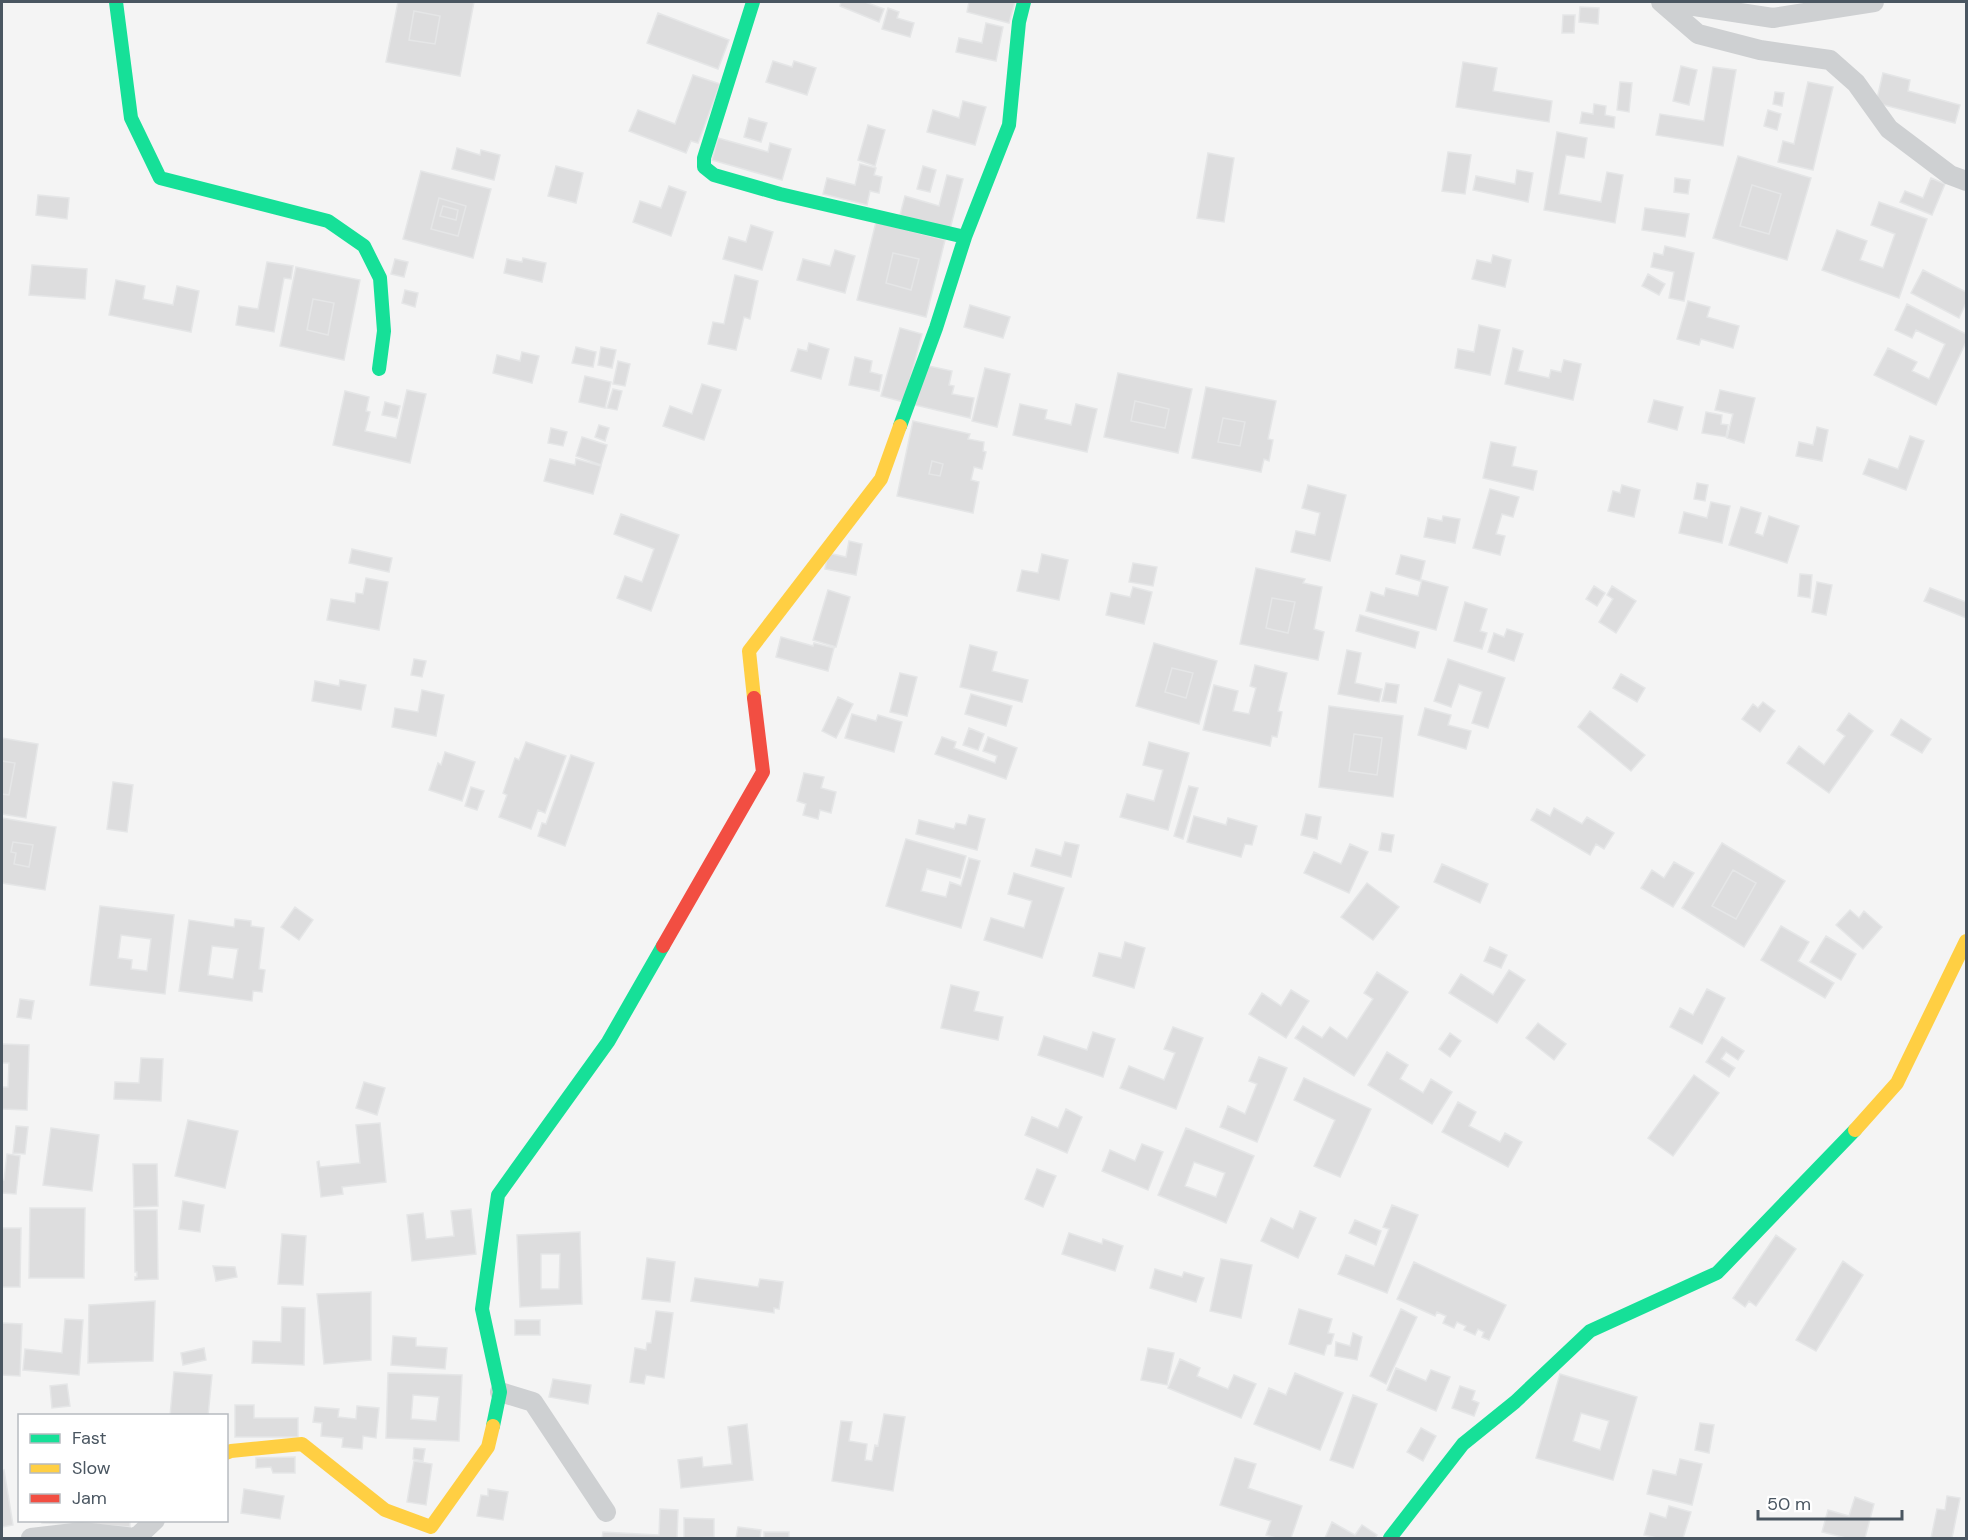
<svg xmlns="http://www.w3.org/2000/svg" width="1968" height="1540" viewBox="0 0 1968 1540" font-family="'DM Sans',sans-serif">
  <style>
    .building { fill: #ddddde; stroke: #e5e6e7; stroke-width: 1.5; fill-rule: evenodd }
    .lines { fill: none; stroke-linecap: round; stroke-linejoin: round }
    .street { stroke: #ced0d2; stroke-width: 20 }
    .fast { stroke: #16e098; stroke-width: 14 }
    .slow { stroke: #ffcf43; stroke-width: 14 }
    .jam { stroke: #f24e42; stroke-width: 14 }
  </style>
  <rect width="100%" height="100%" fill="#f4f4f4"/>
  <path class="building" d="M398,2H474L460,76L386,62ZM414,11L440,16L435,44L409,40Z
    M841,2H865L884,9L879,22L840,6Z
    M969,2H1015L1009,23L967,12Z
    M1580,7L1599,8L1598,24L1579,22Z
    M888,8L899,12L897,18L914,23L910,37L882,29Z
    M414,11L440,16L435,44L409,40Z
    M658,13L729,40L718,69L647,43Z
    M1563,15H1575L1574,33H1562Z
    M986,23L1003,27L996,61L956,52L959,38L982,43Z
    M773,61L792,67L794,61L816,68L807,95L766,82Z
    M1463,62L1497,68L1493,91L1552,101L1549,122L1456,107Z
    M1681,66L1697,70L1689,105L1673,101Z
    M1713,67L1736,70L1723,146L1656,135L1660,114L1704,121Z
    M1883,73L1910,80L1908,91L1960,105L1955,123L1876,103Z
    M693,75L720,84L698,143L691,141L686,153L629,131L638,110L675,124Z
    M1620,82L1632,83L1629,112L1617,110Z
    M1808,82L1833,87L1813,170L1778,162L1783,141L1794,144Z
    M1775,92L1784,93L1782,106L1773,104Z
    M963,101L986,107L975,145L927,132L933,110L959,118Z
    M1594,104L1606,106L1605,115L1615,117L1614,128L1580,123L1582,112L1593,114Z
    M1768,110L1781,114L1777,130L1764,126Z
    M749,118L767,123L761,142L744,137Z
    M868,125L885,130L875,166L858,160Z
    M1557,132L1587,138L1584,158L1566,155L1559,194L1601,202L1607,172L1623,175L1615,223L1544,210Z
    M718,138L768,152L770,143L791,149L782,180L712,160Z
    M457,148L480,155L481,150L500,155L494,180L452,169Z
    M1448,152L1471,155L1465,194L1442,191Z
    M1208,153L1234,158L1224,222L1197,218Z
    M1738,156L1811,178L1787,260L1713,238ZM1752,185L1781,194L1769,234L1740,226Z
    M860,164L876,168L874,175L882,177L879,193L870,191L867,205L823,194L827,178L855,185Z
    M556,166L583,173L576,203L548,196Z
    M923,166L936,170L930,192L917,189Z
    M1517,170L1533,173L1528,202L1473,190L1476,176L1515,184Z
    M421,171L491,189L473,258L403,239ZM439,198L466,206L458,236L431,229Z
    M947,175L963,179L950,229L900,215L905,196L939,206Z
    M1675,178L1690,180L1688,194L1674,192Z
    M1931,178L1945,184L1932,215L1900,202L1905,191L1923,198Z
    M1752,185L1781,194L1769,234L1740,226Z
    M669,186L686,192L671,236L633,222L640,201L661,208Z
    M38,195L69,198L67,219L36,215Z
    M439,198L466,206L458,236L431,229ZM443,206L458,210L456,220L440,216Z
    M1879,202L1927,219L1899,298L1822,270L1837,230L1867,241L1860,260L1883,268L1895,234L1871,225Z
    M443,206L458,210L456,220L440,216Z
    M1645,208L1689,214L1685,237L1642,230Z
    M876,222L945,240L926,317L857,300ZM893,253L919,259L911,290L886,283Z
    M751,225L773,232L762,270L723,259L729,237L746,242Z
    M1665,246L1694,253L1684,301L1669,298L1674,272L1651,267L1654,253L1663,255Z
    M835,250L855,256L845,293L797,280L803,259L830,266Z
    M893,253L919,259L911,290L886,283Z
    M1493,255L1511,260L1505,287L1472,279L1477,260L1491,263Z
    M523,258L546,263L542,282L504,273L507,259L522,262Z
    M395,259L408,262L404,277L391,274Z
    M267,262L293,266L291,279L284,278L274,332L236,325L239,306L258,309Z
    M32,265L87,269L85,299L29,295Z
    M296,267L360,280L344,360L280,346ZM313,299L334,303L328,335L307,330Z
    M1923,270L1966,292V303L1959,318L1911,293Z
    M1648,274L1665,284L1659,295L1642,286Z
    M735,275L758,281L750,319L744,317L736,350L708,344L713,322L724,324Z
    M116,280L145,286L143,299L173,305L177,286L199,291L191,332L109,315Z
    M405,290L418,293L415,307L402,303Z
    M313,299L334,303L328,335L307,330Z
    M1688,301L1710,307L1707,317L1739,326L1733,348L1701,339L1699,345L1677,339Z
    M1907,304L1966,334V342L1936,405L1874,375L1888,348L1917,362L1912,371L1929,379L1945,344L1916,330L1912,338L1895,330Z
    M970,305L1010,317L1003,338L964,327Z
    M1479,325L1500,330L1490,375L1455,368L1458,349L1474,352Z
    M900,328L922,334L904,402L881,396Z
    M809,343L829,349L821,379L791,371L798,349L807,351Z
    M576,347L596,352L593,367L572,363Z
    M601,347L616,350L612,368L598,365Z
    M1513,348L1523,351L1518,371L1549,378L1551,370L1561,372L1564,360L1581,364L1573,400L1505,384Z
    M522,352L539,356L532,383L493,373L497,355L520,361Z
    M855,357L872,361L870,372L882,375L879,391L849,385Z
    M618,361L630,364L625,386L613,384Z
    M924,365L952,371L949,385L954,386L952,394L974,398L970,418L915,405Z
    M985,368L1010,374L997,427L972,421Z
    M1118,373L1192,389L1178,453L1104,437ZM1135,401L1169,409L1165,428L1131,421Z
    M585,376L611,382L605,408L579,402Z
    M702,384L721,390L704,440L663,426L670,406L692,414Z
    M1206,387L1276,401L1268,439L1273,440L1269,461L1264,459L1261,472L1192,458ZM1223,418L1245,422L1240,446L1218,442Z
    M613,389L622,391L617,410L607,408Z
    M407,390L426,394L410,463L333,445L345,391L369,397L366,411L370,412L365,431L396,438Z
    M1720,390L1755,398L1744,443L1727,438L1733,414L1715,410Z
    M1654,400L1683,407L1677,430L1648,422Z
    M1135,401L1169,409L1165,428L1131,421Z
    M385,402L400,406L397,418L382,415Z
    M1020,404L1047,410L1045,419L1071,425L1076,404L1097,409L1087,452L1013,435Z
    M1706,412L1722,415L1721,424L1728,425L1726,437L1702,433Z
    M1223,418L1245,422L1240,446L1218,442Z
    M913,421L970,434L968,439L984,442L983,451L986,452L982,469L974,467L971,480L979,482L973,513L897,496ZM932,461L943,464L940,476L929,474Z
    M599,425L609,428L605,441L595,437Z
    M1817,427L1828,430L1822,461L1796,456L1799,442L1813,445Z
    M551,428L567,432L563,446L548,443Z
    M1910,436L1924,441L1906,490L1863,474L1869,459L1898,469Z
    M582,437L607,445L601,465L576,456Z
    M1491,442L1516,447L1512,466L1537,471L1533,490L1483,478Z
    M550,459L575,465L576,459L601,466L593,494L544,481Z
    M932,461L943,464L940,476L929,474Z
    M1697,483L1708,485L1705,501L1694,499Z
    M1308,485L1346,495L1330,561L1291,552L1296,531L1315,535L1320,513L1302,508Z
    M1622,485L1640,490L1634,517L1608,511L1613,491L1620,493Z
    M1490,489L1519,497L1513,517L1502,514L1496,534L1505,536L1500,555L1473,548Z
    M1711,502L1730,506L1722,543L1679,533L1684,512L1707,518Z
    M1741,507L1761,513L1755,533L1763,536L1769,516L1799,526L1787,563L1729,545Z
    M621,514L679,535L651,611L617,598L625,576L642,582L654,549L614,534Z
    M1443,516L1460,519L1455,543L1424,537L1428,518L1442,521Z
    M849,541L862,544L856,575L825,569L828,553L846,557Z
    M352,549L392,558L389,572L349,563Z
    M1042,554L1068,560L1059,600L1017,591L1022,570L1038,573Z
    M1401,555L1425,561L1420,581L1396,574Z
    M1133,563L1157,567L1153,586L1129,582Z
    M1256,568L1305,579L1303,583L1322,587L1314,629L1324,632L1318,660L1240,644ZM1272,598L1295,602L1288,633L1266,628Z
    M1800,574L1812,575L1810,598L1798,596Z
    M366,578L388,582L379,630L327,620L331,599L355,603L356,593L363,594Z
    M1422,580L1448,587L1436,630L1366,611L1371,592L1384,596L1386,588L1418,596Z
    M1817,582L1832,585L1826,615L1812,612Z
    M1594,586L1605,593L1597,606L1586,599Z
    M1612,586L1636,601L1616,633L1599,622L1613,599L1607,595Z
    M1133,587L1152,592L1144,624L1106,615L1111,593L1130,597Z
    M1930,588L1966,602V618L1924,601Z
    M828,590L850,597L836,647L813,640Z
    M1272,598L1295,602L1288,633L1266,628Z
    M1465,602L1487,609L1480,631L1487,633L1482,649L1454,641Z
    M1360,615L1419,632L1415,648L1356,631Z
    M1507,629L1523,634L1514,661L1488,652L1494,633L1504,637Z
    M781,637L813,646L814,643L834,648L828,671L776,657Z
    M1154,643L1217,661L1199,724L1136,706ZM1172,668L1193,673L1186,698L1165,692Z
    M970,645L997,652L992,671L1028,680L1022,702L960,687Z
    M1347,650L1361,653L1355,683L1382,689L1379,702L1338,694Z
    M414,659L426,661L422,677L411,675Z
    M1448,659L1505,678L1488,728L1472,723L1482,692L1459,684L1451,707L1434,701Z
    M1255,665L1287,673L1278,711L1282,712L1277,737L1272,736L1270,746L1203,730L1214,685L1238,691L1233,711L1249,714L1256,688L1250,686Z
    M1172,668L1193,673L1186,698L1165,692Z
    M900,673L917,677L907,716L890,712Z
    M1621,674L1645,688L1637,702L1613,688Z
    M340,680L366,685L361,710L312,701L315,681L339,686Z
    M1386,683L1399,685L1396,703L1382,701Z
    M422,690L444,695L436,736L392,727L395,708L418,712Z
    M971,694L1012,706L1006,726L965,714Z
    M838,697L853,704L836,738L822,731Z
    M1763,702L1775,711L1760,732L1742,719L1753,704L1758,708Z
    M1329,706L1403,716L1393,797L1319,787ZM1354,734L1382,738L1377,775L1349,771Z
    M1425,708L1451,715L1448,725L1471,731L1466,749L1418,735Z
    M1590,711L1645,755L1631,771L1578,727Z
    M1849,713L1873,731L1829,793L1787,763L1799,746L1824,765L1845,736L1837,730Z
    M852,714L876,721L878,715L902,722L894,752L845,738Z
    M1901,719L1931,739L1922,753L1891,735Z
    M969,728L984,734L978,750L963,745Z
    M1354,734L1382,738L1377,775L1349,771Z
    M942,737L956,742L954,748L995,763L997,756L983,751L988,737L1017,748L1006,779L935,754Z
    M2,738L38,744L26,818L2,814V794L9,795L15,763L2,761Z
    M526,742L566,756L545,813L538,810L531,829L499,817L507,795L503,793L515,758L519,760Z
    M1149,742L1189,753L1168,830L1120,817L1127,794L1154,801L1163,770L1143,765Z
    M445,752L475,762L462,801L429,790L438,763L441,765Z
    M571,755L594,763L565,846L538,836L542,823L546,824Z
    M2,761L15,763L9,795L2,794Z
    M804,773L824,777L821,788L836,792L831,813L820,810L818,819L803,815L806,804L797,801Z
    M113,782L133,785L127,832L107,829Z
    M1189,786L1198,788L1183,839L1174,836Z
    M471,787L484,791L477,810L465,806Z
    M1554,808L1582,824L1587,817L1614,833L1604,849L1596,844L1590,855L1531,820L1537,809L1550,816Z
    M1306,814L1321,817L1317,839L1301,835Z
    M969,815L985,819L977,850L916,834L919,820L954,829L956,823L966,825Z
    M1194,816L1226,825L1228,818L1257,826L1252,845L1245,844L1241,857L1187,842Z
    M2,818L56,827L45,890L2,883ZM13,842L33,845L29,867L14,864L16,853L11,852Z
    M1382,833L1394,835L1391,852L1379,850Z
    M906,839L966,856L960,878L927,869L921,891L946,897L950,882L961,886L969,858L980,861L961,928L886,906Z
    M13,842L33,845L29,867L14,864L16,853L11,852Z
    M1065,842L1079,845L1071,877L1031,866L1036,849L1061,856Z
    M1722,843L1785,881L1744,947L1682,908ZM1733,870L1756,883L1736,919L1712,906Z
    M1350,844L1368,852L1349,893L1304,873L1314,852L1341,864Z
    M1674,862L1694,873L1673,907L1641,888L1652,870L1664,878Z
    M1442,864L1488,884L1480,903L1434,882Z
    M1733,870L1756,883L1736,919L1712,906Z
    M1014,873L1064,888L1042,958L984,940L991,918L1024,928L1032,901L1008,894Z
    M1367,883L1399,907L1373,940L1341,917Z
    M100,906L174,915L165,994L90,985ZM121,935L151,939L147,971L131,969L132,960L118,958Z
    M295,907L313,920L299,940L281,927Z
    M1850,910L1859,918L1864,911L1882,927L1863,949L1836,925Z
    M235,919L251,921V926L264,928L259,969L265,970L262,992L253,991L252,1001L179,991L189,920L234,927ZM212,946L238,949L233,979L208,975Z
    M1781,926L1809,942L1798,961L1834,983L1825,998L1761,960Z
    M1826,936L1856,954L1841,980L1810,962Z
    M1125,942L1145,948L1134,988L1093,976L1099,953L1121,958Z
    M1490,947L1507,955L1501,968L1484,961Z
    M1509,970L1525,980L1497,1023L1449,993L1461,974L1493,995Z
    M1377,972L1408,992L1354,1076L1295,1038L1303,1026L1322,1038L1330,1027L1347,1039L1373,999L1364,993Z
    M951,985L979,992L974,1011L1003,1017L998,1040L941,1028Z
    M1707,989L1725,998L1702,1044L1670,1027L1680,1008L1693,1015Z
    M1291,990L1309,1001L1286,1038L1249,1014L1262,993L1281,1006Z
    M20,999L34,1001L31,1019L17,1017Z
    M1538,1023L1566,1044L1554,1060L1526,1038Z
    M1173,1027L1203,1038L1176,1109L1120,1088L1129,1066L1164,1080L1175,1053L1164,1049Z
    M1093,1032L1115,1039L1103,1077L1038,1055L1044,1036L1087,1050Z
    M1450,1033L1461,1041L1450,1057L1439,1049Z
    M1722,1037L1744,1051L1738,1060L1726,1052L1721,1059L1735,1068L1729,1077L1706,1062Z
    M2,1044L29,1045L27,1110L2,1109V1087H8L9,1063H2Z
    M1387,1052L1408,1065L1400,1079L1423,1093L1431,1079L1452,1092L1432,1124L1368,1085Z
    M1259,1057L1287,1068L1257,1142L1220,1127L1228,1106L1245,1114L1257,1084L1249,1081Z
    M141,1058L163,1059L161,1101L114,1099L115,1082L139,1083Z
    M1694,1075L1719,1093L1673,1156L1648,1138Z
    M1304,1078L1371,1109L1340,1177L1314,1166L1335,1120L1294,1100Z
    M364,1082L385,1088L377,1115L356,1108Z
    M1458,1102L1476,1112L1469,1126L1500,1142L1505,1133L1522,1142L1508,1167L1442,1132Z
    M1066,1109L1082,1117L1067,1153L1025,1135L1032,1117L1058,1128Z
    M188,1120L238,1131L225,1188L175,1176Z
    M380,1123L386,1182L342,1187L343,1194L321,1197L317,1162L319,1161L320,1167L360,1163L356,1125Z
    M16,1126L28,1127L25,1154L13,1153Z
    M51,1128L99,1135L92,1191L43,1185Z
    M1186,1128L1254,1156L1226,1223L1158,1195ZM1194,1162L1225,1173L1216,1197L1185,1186Z
    M1142,1144L1163,1152L1148,1190L1102,1171L1110,1150L1135,1161Z
    M7,1154L20,1156L16,1194L2,1193V1180H4Z
    M133,1164H157L158,1206L134,1207Z
    M1037,1169L1056,1176L1043,1207L1025,1199Z
    M183,1201L204,1205L200,1232L179,1229Z
    M1392,1205L1418,1215L1387,1293L1338,1274L1346,1255L1374,1266L1389,1229L1383,1227Z
    M30,1208H85L84,1278H29Z
    M471,1209L476,1254L412,1261L407,1215L423,1213L426,1239L454,1236L451,1211Z
    M134,1210H157L158,1279L135,1280V1277H137V1272H135Z
    M1300,1211L1316,1218L1298,1258L1261,1241L1271,1218L1293,1229Z
    M1355,1220L1381,1231L1376,1245L1349,1233Z
    M2,1228H21L20,1287H2Z
    M580,1232L582,1304L520,1307L517,1235ZM541,1254H560L559,1289H541Z
    M1069,1233L1102,1244L1103,1239L1123,1246L1115,1271L1062,1254Z
    M282,1234L306,1236L303,1285L278,1284Z
    M1776,1235L1796,1249L1756,1306L1749,1301L1745,1307L1733,1298Z
    M647,1258L675,1262L670,1302L642,1299Z
    M1221,1259L1252,1265L1241,1318L1210,1311Z
    M1843,1261L1863,1275L1816,1351L1796,1340Z
    M1414,1262L1506,1305L1489,1340L1482,1337L1484,1332L1478,1329L1475,1335L1464,1330L1466,1326L1457,1322L1454,1328L1443,1323L1446,1316L1437,1312L1435,1316L1397,1299Z
    M213,1266L235,1267L237,1277L216,1281Z
    M1155,1269L1182,1277L1184,1272L1204,1278L1196,1302L1150,1288Z
    M695,1278L758,1287L760,1279L783,1282L779,1309L774,1308V1313L691,1301Z
    M371,1292V1360L324,1364L317,1294Z
    M155,1301L153,1361L88,1363L89,1305Z
    M282,1307L305,1308L304,1365L252,1363L253,1341L281,1342Z
    M1299,1309L1332,1319L1328,1333L1334,1334L1331,1344L1327,1345L1324,1355L1289,1344Z
    M1401,1309L1417,1317L1386,1384L1370,1376Z
    M656,1311L673,1313L664,1378L646,1375L644,1384L630,1382L635,1348L646,1350L647,1343H651Z
    M65,1319L83,1320L79,1375L23,1370L25,1349L62,1353Z
    M515,1320H540V1335H515Z
    M2,1323L22,1324L20,1376L2,1375Z
    M1353,1333L1362,1337L1357,1360L1335,1356L1336,1342L1350,1346Z
    M393,1336L416,1338V1346L447,1348L445,1369L391,1365Z
    M204,1348L206,1360L183,1365L181,1353Z
    M1148,1348L1174,1353L1167,1385L1141,1380Z
    M1180,1359L1200,1368L1197,1376L1228,1389L1234,1375L1256,1384L1241,1418L1168,1388Z
    M1396,1368L1426,1381L1431,1370L1450,1377L1436,1411L1387,1390Z
    M174,1372L212,1375L208,1416H170Z
    M388,1373L462,1375L459,1441L386,1438ZM413,1395L439,1397L436,1421L411,1419Z
    M1295,1373L1343,1393L1320,1450L1254,1424L1269,1388L1286,1395Z
    M1560,1374L1637,1397L1613,1480L1536,1458ZM1581,1413L1609,1421L1600,1450L1573,1441Z
    M553,1379L591,1385L588,1404L549,1397Z
    M67,1384L70,1406L52,1408L50,1386Z
    M1460,1386L1475,1391L1472,1400L1479,1403L1474,1416L1452,1408Z
    M1353,1395L1377,1404L1353,1468L1330,1460Z
    M235,1405H254V1418H298V1437H235Z
    M357,1406L379,1408L376,1438L363,1436L362,1449L342,1447L343,1438L321,1436L322,1423L313,1422L315,1407L339,1409L338,1417L356,1419Z
    M884,1414L905,1417L893,1491L832,1481L841,1421L852,1422L849,1441L867,1444L865,1460L872,1461L875,1445L878,1446Z
    M1700,1423L1714,1425L1709,1453L1695,1450Z
    M747,1424L753,1480L681,1488L678,1460L702,1457L703,1467L732,1464L728,1427Z
    M1421,1428L1436,1436L1423,1461L1407,1452Z
    M414,1448L425,1449L423,1461L413,1459Z
    M295,1457V1473H273L271,1467L256,1468V1458Z
    M1235,1458L1256,1464L1248,1488L1302,1506L1291,1538H1276L1266,1535L1271,1521L1220,1505Z
    M1680,1459L1702,1464L1692,1505L1647,1494L1653,1470L1676,1475Z
    M414,1461L432,1464L426,1505L407,1502Z
    M4,1470L13,1525L2,1527V1471Z
    M244,1489L284,1496L280,1519L241,1513Z
    M488,1489L508,1492L503,1520L477,1516L481,1495L488,1496Z
    M1947,1496L1960,1498L1952,1538H1931L1937,1509L1945,1510Z
    M1855,1497L1874,1504L1865,1538H1846L1822,1532L1828,1510L1849,1516Z
    M1669,1506L1691,1512L1683,1538H1657L1644,1535L1650,1513L1666,1518Z
    M660,1509L678,1510L677,1538H602L603,1532L659,1535Z
    M684,1518L714,1519V1537L684,1538Z
    M42,1520H79V1524L42,1523Z
    M85,1520H130V1527L85,1524Z
    M1332,1522L1355,1535L1362,1525L1377,1535L1375,1538H1325Z
    M738,1527L761,1530L760,1538H736Z
    M764,1532H789V1538H764Z"/>
  <g class="lines">
    <path class="street" d="M1661,2L1698,34L1760,50L1830,60L1856,83L1889,129L1950,175L1966,181
      M1668,2L1773,18L1874,2
      M500,1392L533,1402L606,1512
      M31,1538L82,1532L135,1538
      M136,1538L155,1520"/>
    <path class="fast" d="M116,2L131,118L160,178L328,221L364,246L380,278L384,331L379,369
      M753,2L704,158V167L714,175L780,194L965,237
      M900,426L936,328L965,237L1009,125L1019,22L1024,2
      M493,1426L500,1392L482,1309L498,1195L608,1042L663,946
      M1390,1538L1463,1444L1515,1402L1590,1331L1717,1273L1855,1130"/>
    <path class="slow" d="M754,698L749,651L881,479L900,426
      M1855,1130L1897,1083L1966,941
      M226,1453L231,1451L302,1444L385,1510L431,1527L488,1447L493,1426"/>
    <path class="jam" d="M663,946L763,772L754,698"/>
  </g>
  <rect width="1968" height="1540" fill="none" stroke="#4a5661" stroke-width="6"/>
  <rect x="18" y="1414" width="210" height="108" fill="#ffffff" stroke="#b7bbc0" stroke-width="1.5"/>
  <rect x="30" y="1434" width="30" height="9" fill="#16e098" stroke="#b7bbc0" stroke-width="1.5"/>
  <text x="72" y="1444" font-size="18" fill="#4a5661">Fast</text>
  <rect x="30" y="1464" width="30" height="9" fill="#ffcf43" stroke="#b7bbc0" stroke-width="1.5"/>
  <text x="72" y="1474" font-size="18" fill="#4a5661">Slow</text>
  <rect x="30" y="1494" width="30" height="9" fill="#f24e42" stroke="#b7bbc0" stroke-width="1.5"/>
  <text x="72" y="1504" font-size="18" fill="#4a5661">Jam</text>
  <path d="M1758 1510v9h144v-9" fill="none" stroke="#4a5661" stroke-width="3"/>
  <text x="1767" y="1510" font-size="18" fill="#4a5661" stroke="#ffffff" stroke-width="4.5" paint-order="stroke">50 m</text>
</svg>
